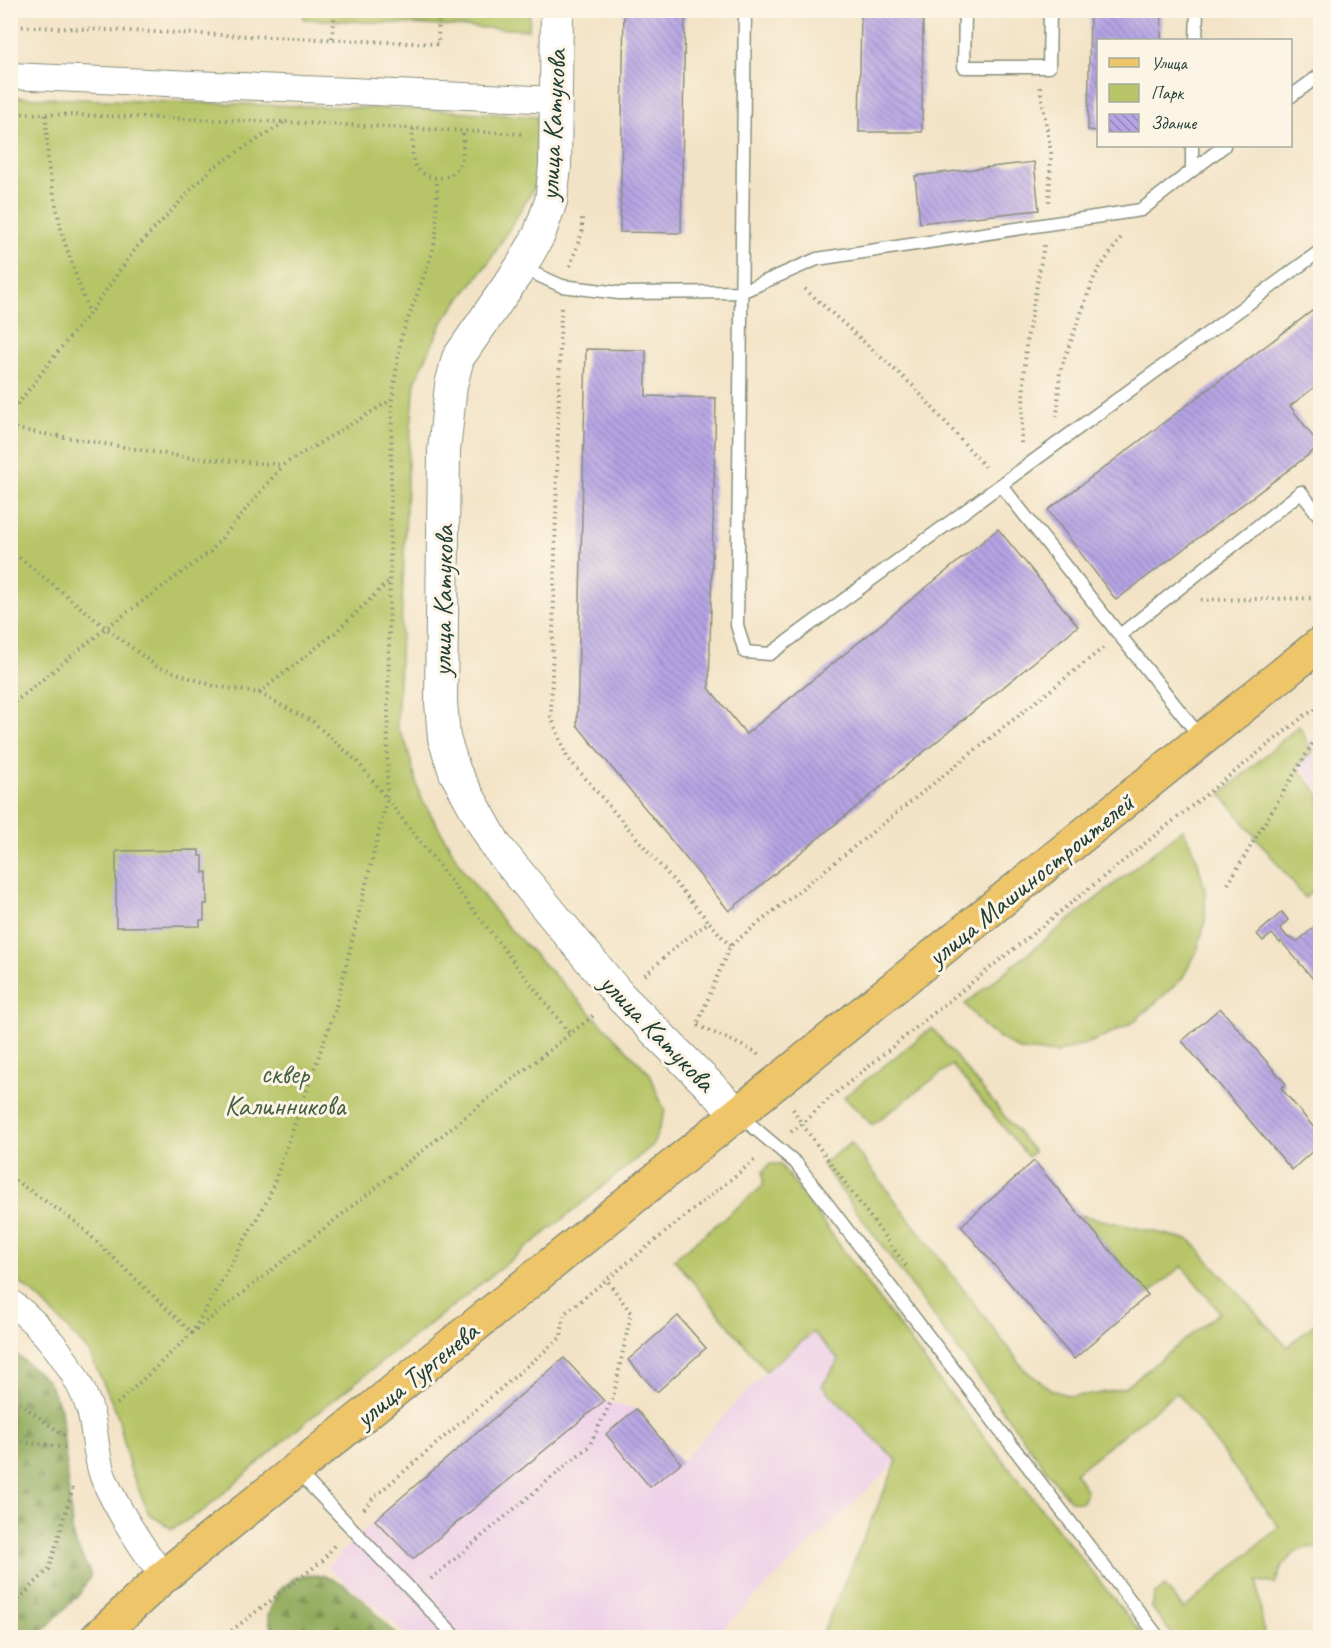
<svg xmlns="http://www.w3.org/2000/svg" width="1331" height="1648" viewBox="0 0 1331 1648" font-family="Caveat,sans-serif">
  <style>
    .built { fill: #eed0e8 }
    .green { fill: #b7c568; stroke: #6b814e; stroke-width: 1.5 }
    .forest { fill: url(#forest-firs); stroke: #587448; stroke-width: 1.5 }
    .building { fill: url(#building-back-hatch) }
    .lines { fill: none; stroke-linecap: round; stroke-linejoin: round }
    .service-casing { stroke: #89907d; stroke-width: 15 }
    .minor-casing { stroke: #89907d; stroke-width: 28 }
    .tertiary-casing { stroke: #89907d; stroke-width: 34 }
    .primary-casing { stroke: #89907d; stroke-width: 36 }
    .path { stroke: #89907d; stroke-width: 4; stroke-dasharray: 1.5 4.5; stroke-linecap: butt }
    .service { stroke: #fff; stroke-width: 12 }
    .minor { stroke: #fff; stroke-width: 26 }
    .tertiary { stroke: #fff; stroke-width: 32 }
    .primary { stroke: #eec569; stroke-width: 33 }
    .labels { text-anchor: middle; stroke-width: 6; stroke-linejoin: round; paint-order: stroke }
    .street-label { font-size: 28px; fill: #1f3d34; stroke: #fcf5e5 }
    .park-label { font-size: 28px; fill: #455f41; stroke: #fcf5e5 }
  </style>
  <defs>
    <pattern id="forest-firs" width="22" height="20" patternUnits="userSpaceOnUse" patternTransform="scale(1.5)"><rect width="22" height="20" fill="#91aa5c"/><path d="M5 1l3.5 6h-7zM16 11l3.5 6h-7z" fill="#768c4d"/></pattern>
    <pattern id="building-back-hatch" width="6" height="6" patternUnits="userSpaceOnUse" patternTransform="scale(1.5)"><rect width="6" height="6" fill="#b5a3e4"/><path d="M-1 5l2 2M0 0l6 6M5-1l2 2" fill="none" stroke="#9386ba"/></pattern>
  </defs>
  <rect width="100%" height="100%" fill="#fcf5e5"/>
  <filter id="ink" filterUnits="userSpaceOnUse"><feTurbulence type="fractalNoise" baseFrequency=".0167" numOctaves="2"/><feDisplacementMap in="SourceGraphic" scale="12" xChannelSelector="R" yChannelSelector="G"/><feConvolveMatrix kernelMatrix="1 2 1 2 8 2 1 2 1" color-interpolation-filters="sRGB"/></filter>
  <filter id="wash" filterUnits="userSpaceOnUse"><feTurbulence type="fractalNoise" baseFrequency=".008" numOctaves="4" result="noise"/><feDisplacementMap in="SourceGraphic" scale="24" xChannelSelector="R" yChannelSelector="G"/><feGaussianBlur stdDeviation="1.35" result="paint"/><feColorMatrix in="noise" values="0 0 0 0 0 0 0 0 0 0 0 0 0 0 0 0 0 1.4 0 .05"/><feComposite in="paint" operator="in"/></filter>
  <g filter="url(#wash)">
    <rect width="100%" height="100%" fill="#f3e3c6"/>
    <path class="built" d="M1320,733V791L1292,758Z
      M812,1332L839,1360L822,1386L897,1461L714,1637H407L386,1615L327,1567L375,1520L413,1559L604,1401L636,1409L681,1462L766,1371Z"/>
    <path class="green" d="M304,11H530L529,30L304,19Z
      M10,97L439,110L538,117L535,186L489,262L443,321L415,382L408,461L397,728L406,743L420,796L464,871L504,923L650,1074L665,1112L653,1145L563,1219L308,1420L203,1511L172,1529L149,1514L130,1469L118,1416L89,1352L40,1299L11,1276Z
      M1299,726L1313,752L1296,767L1320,795V885L1305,898L1221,794Z
      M1183,829L1197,859L1205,890V924L1197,951L1182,979L1132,1023L1094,1041L1056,1053L1019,1050L987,1030L965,1004Z
      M932,1028L1034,1152L1028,1157L952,1065L872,1125L844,1097Z
      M851,1143L1026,1371L1052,1390L1070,1396L1097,1394L1124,1388L1220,1312L1182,1266L1148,1295L1080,1215L1190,1240L1287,1347L1320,1319V1548C1316,1548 1310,1547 1306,1548C1289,1552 1280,1569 1275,1584L1257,1581L1264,1634L1262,1637H1174L1152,1608L1154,1595L1165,1586L1184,1609L1279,1527L1177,1392L1075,1473L1087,1491L1082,1502L1071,1501L1061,1490L822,1164Z
      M770,1164H780L938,1379L1144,1637H821L897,1461L822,1386L839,1360L813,1332L766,1371L674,1259L763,1186V1172Z"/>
    <path class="forest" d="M11,1350L48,1381L61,1409L73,1538L91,1575L80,1593L37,1637H11Z
      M322,1575L343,1584L361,1598L399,1637H273L268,1615L277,1592L297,1576Z"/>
    <g id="blocks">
      <path class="building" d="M624,10H685L681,233L620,232Z
        M861,10H923L922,132H859Z
        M1090,10H1162L1161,40H1098V131L1088,130Z
        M1034,162L1039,210L920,223L915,176Z
        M1320,305V383L1290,406L1320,446L1116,600L1048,510Z
        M586,349L646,350V396L716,398L709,688L746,734L998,529L1078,626L729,911L577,725Z
        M199,850V856H203V873L207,872V904H204V920H200V926L116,927V851Z
        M1282,912L1288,920L1280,928L1287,937L1298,941L1318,924L1320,927V987L1281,941L1280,943L1272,934L1263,941L1257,934Z
        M1220,1008L1286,1084L1281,1088L1320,1135V1144L1292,1170L1182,1041Z
        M1034,1161L1148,1295L1074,1359L961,1226Z
        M678,1316L706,1348L657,1392L628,1360Z
        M564,1358L604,1401L413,1559L375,1520Z
        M636,1409L681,1463L650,1487L606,1434Z"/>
    </g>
  </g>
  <g filter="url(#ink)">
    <use href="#blocks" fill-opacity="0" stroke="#89907d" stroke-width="1.5"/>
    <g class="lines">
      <defs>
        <path id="service" d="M745,10L737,625L745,652L770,654L1320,251
          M965,10L964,67H1049L1050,10
          M1196,40L1197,10
          M1290,97L1320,75
          M1192,170V146
          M522,268L562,286L619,293L741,292L817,259L1141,210L1224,146
          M1001,485L1201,738
          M1120,635L1301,492L1320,517
          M739,1115L796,1163L1159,1638
          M297,1471L457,1638"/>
        <path id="minor" d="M10,76L556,100
          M10,1302C45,1328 74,1366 89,1407C96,1429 95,1458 104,1479C119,1514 142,1546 163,1577"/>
        <path id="tertiary" d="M557,10L555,166L551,201L539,235L521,267L458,358L451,385L444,451L441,702L444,738L455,772L496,846L620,996L738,1114"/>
        <path id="primary" d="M97,1638L163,1577L1320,644"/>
      </defs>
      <use href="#service" class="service-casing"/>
      <use href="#minor" class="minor-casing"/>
      <use href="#tertiary" class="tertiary-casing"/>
      <use href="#primary" class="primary-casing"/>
      <path class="path" d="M10,26L438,44L439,10
        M332,38L335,10
        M1040,87L1051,153L1049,202
        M10,113L285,122L525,134
        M46,115L48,165L62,234L89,314
        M413,129C413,139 411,154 414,163C422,181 451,184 460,164C464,155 463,141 463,131
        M570,266L582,232V215
        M805,289L913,386L987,469
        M561,308L551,716L567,757L709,922
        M10,414L60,349L89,314L136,248L211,169L285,122
        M1057,417L1060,371L1095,275L1122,236
        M10,428L184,457L283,465L391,400
        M1021,443L1026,345L1044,245
        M10,550L106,628L156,666L214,686L259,693L313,722L358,762L570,1034
        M1201,600L1320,598
        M259,693L336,632L390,580
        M10,706L106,628L210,552L283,465
        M1228,884L1320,731
        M645,975L677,946L709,922L730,946
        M758,1055L756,1052L697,1025L730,946L1103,648
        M793,1109L802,1124L906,1266
        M791,1132L802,1124L831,1097L945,1004L1304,716L1320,707
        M10,1177L76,1222L192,1333L594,1015
        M10,1396L66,1437
        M117,1404L192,1333L269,1197L335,1010L387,799L392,400L401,338L432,254L436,234L437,179
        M10,1440L68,1448
        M364,1509L373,1498L561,1337L564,1314L756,1159
        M431,1579L589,1446L613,1398L631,1313L606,1279
        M10,1608L49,1569L74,1484
        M222,1638L322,1561L336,1543"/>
      <use href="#service" class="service"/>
      <use href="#minor" class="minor"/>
      <use href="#tertiary" class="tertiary"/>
      <use href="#primary" class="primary"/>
    </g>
  </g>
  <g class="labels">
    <g class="street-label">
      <text transform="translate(552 125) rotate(-87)" y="10">улица Катукова</text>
      <text transform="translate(442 601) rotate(-89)" y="10">улица Катукова</text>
      <text transform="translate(1030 879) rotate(-39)" y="10">улица Машиностроителей</text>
      <text transform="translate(658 1032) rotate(46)" y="10">улица Катукова</text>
      <text transform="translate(416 1374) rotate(-39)" y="10">улица Тургенева</text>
    </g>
    <g class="park-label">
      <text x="285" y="1083">сквер<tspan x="285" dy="32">Калинникова</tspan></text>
    </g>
  </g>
  <rect width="1331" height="1648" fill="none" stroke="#fcf5e5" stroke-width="36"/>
  <rect x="1097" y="39" width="195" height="108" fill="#fcf5e5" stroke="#a4ab9e" stroke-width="1.5"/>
  <rect x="1109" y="58" width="30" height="9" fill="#eec569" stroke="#a4ab9e" stroke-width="1.5"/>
  <text x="1151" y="69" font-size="18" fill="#1f3d34">Улица</text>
  <rect x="1109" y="84" width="30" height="18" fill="#b7c568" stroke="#a4ab9e" stroke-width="1.5"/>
  <text x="1151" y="99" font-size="18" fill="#1f3d34">Парк</text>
  <rect x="1109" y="114" width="30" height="18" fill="url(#building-back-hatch)" stroke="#a4ab9e" stroke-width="1.5"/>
  <text x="1151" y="129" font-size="18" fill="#1f3d34">Здание</text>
</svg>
